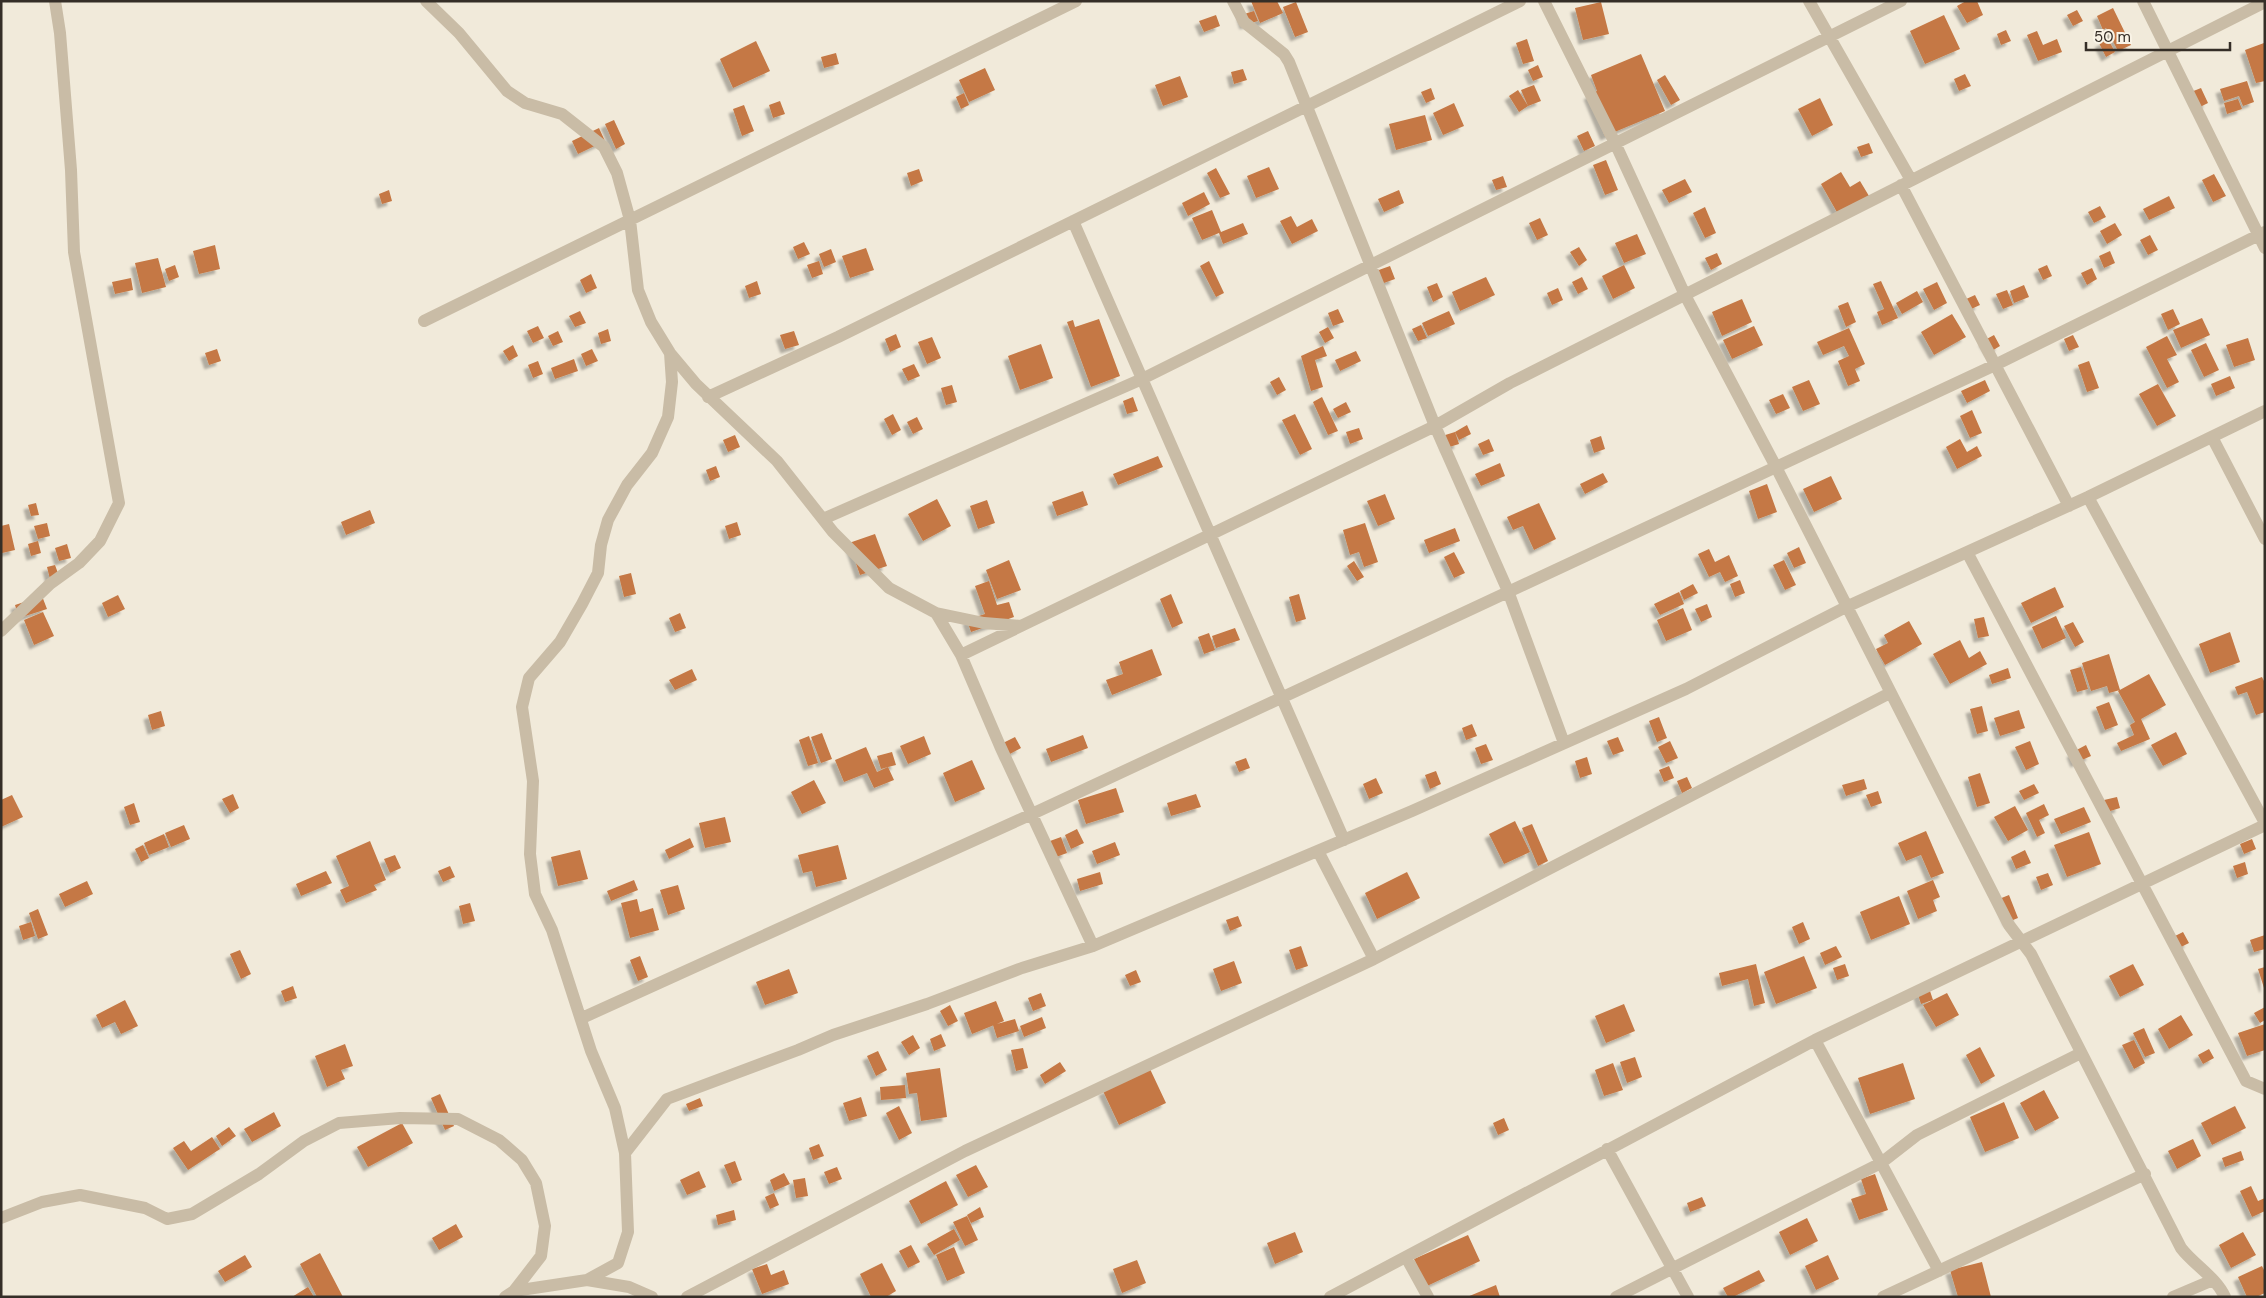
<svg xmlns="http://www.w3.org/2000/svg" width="2266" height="1298" viewBox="0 0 2266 1298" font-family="'DM Sans',sans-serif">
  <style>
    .building { fill: #c57844; filter: url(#shadow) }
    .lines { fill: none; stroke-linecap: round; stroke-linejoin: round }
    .minor { stroke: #c9bca6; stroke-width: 12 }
  </style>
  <defs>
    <filter id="shadow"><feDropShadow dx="-4.5" dy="4.5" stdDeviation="1" flood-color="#0004"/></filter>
  </defs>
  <rect width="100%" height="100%" fill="#f1eada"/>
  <path class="building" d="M1251,1H1277L1283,13L1260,23Z
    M1966,1H1977L1983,15L1967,23L1957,6Z
    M1296,2L1308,32L1295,37L1283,7Z
    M1601,2L1609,34L1583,40L1575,8Z
    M2113,8L2131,45L2118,51L2106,28L2103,30L2097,16Z
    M2077,10L2083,21L2073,26L2067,15Z
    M1254,11L1258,21L1244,25L1241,15Z
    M1216,15L1220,26L1204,32L1199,21Z
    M1944,15L1960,49L1925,64L1910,31Z
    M2006,30L2011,41L2001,45L1997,34Z
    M2037,31L2043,45L2057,39L2062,52L2038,61L2027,35Z
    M1527,39L1534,61L1523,64L1516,43Z
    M2108,39L2115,52L2106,57L2099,43Z
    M756,41L770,71L733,88L720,59Z
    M2264,43L2265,81L2256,83L2245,50Z
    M836,53L839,64L824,68L821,57Z
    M1641,54L1665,111L1605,136L1588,95L1597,91L1591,75Z
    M1538,65L1543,77L1533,81L1528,70Z
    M985,68L995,90L969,102L959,80Z
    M1243,69L1247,80L1234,84L1231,72Z
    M1965,74L1971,86L1959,91L1954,79Z
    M1665,75L1680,100L1671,105L1657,80Z
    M1180,76L1188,97L1163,106L1155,85Z
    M2247,81L2254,102L2243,106L2239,96L2224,101L2220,89Z
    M1534,85L1541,101L1528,106L1521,90Z
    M1431,88L1435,99L1426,103L1421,92Z
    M2201,88L2208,103L2198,108L2191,92Z
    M1518,90L1528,106L1519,112L1509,96Z
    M964,93L969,105L961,109L956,97Z
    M1820,98L1833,125L1812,136L1798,109Z
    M2238,99L2242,109L2227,114L2224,103Z
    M780,101L785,114L773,118L769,105Z
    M1454,103L1464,126L1443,135L1433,113Z
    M744,105L754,131L742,136L733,109Z
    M1425,115L1432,140L1396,150L1389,124Z
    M614,120L625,144L616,149L605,124Z
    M599,128L605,141L578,154L572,141Z
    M1588,131L1595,146L1584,151L1577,136Z
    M1869,143L1873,153L1861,157L1857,147Z
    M1606,160L1618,190L1605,195L1593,165Z
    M1269,167L1279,189L1256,198L1247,176Z
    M1216,168L1230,194L1220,198L1207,173Z
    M919,169L923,181L911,186L907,173Z
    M1841,172L1850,187L1860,181L1869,196L1838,214L1821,184Z
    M2214,174L2226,196L2213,202L2202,180Z
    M1503,176L1507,187L1496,190L1492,180Z
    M1685,179L1692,192L1669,203L1662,190Z
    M389,190L392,201L382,204L379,194Z
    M1399,190L1404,203L1384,212L1378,199Z
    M1204,192L1210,204L1188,216L1182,203Z
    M2169,196L2175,208L2149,220L2143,209Z
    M2100,206L2106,217L2094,223L2088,212Z
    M1705,207L1716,233L1705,238L1693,213Z
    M1212,210L1221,232L1243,223L1248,234L1223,244L1219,233L1202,240L1192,218Z
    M1291,216L1297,227L1312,219L1318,231L1292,244L1280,221Z
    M1540,218L1548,235L1537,240L1529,223Z
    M2115,223L2122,235L2107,244L2100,231Z
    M1637,234L1646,254L1624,263L1615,243Z
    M2150,235L2158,250L2148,255L2140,240Z
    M804,242L810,254L798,259L793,247Z
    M215,245L220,269L199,274L193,251Z
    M1579,247L1587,260L1579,266L1570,252Z
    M866,248L874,270L850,278L842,256Z
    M831,249L836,262L824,267L819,254Z
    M2110,251L2115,263L2104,268L2099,256Z
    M1717,253L1722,264L1711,270L1705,258Z
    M158,258L166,287L142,293L135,263Z
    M819,261L823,274L812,278L807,265Z
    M1209,261L1224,293L1216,297L1200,266Z
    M175,265L179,277L169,281L165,269Z
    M1624,265L1635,288L1613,299L1602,276Z
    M2047,265L2052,276L2043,280L2038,269Z
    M1390,266L1395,279L1381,284L1376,271Z
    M2092,268L2097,279L2087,285L2081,273Z
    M591,274L597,288L586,293L580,280Z
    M1486,277L1495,295L1460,311L1452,292Z
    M1582,277L1588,289L1578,294L1572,282Z
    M131,278L133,290L115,294L112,282Z
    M757,281L761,294L749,298L745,286Z
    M1881,281L1898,318L1882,325L1877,312L1884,309L1873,284Z
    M1937,282L1947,303L1934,310L1923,289Z
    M1437,283L1443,297L1433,302L1427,287Z
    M2024,285L2029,297L2014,303L2010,291Z
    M1558,288L1563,300L1552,305L1547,293Z
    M2007,290L2013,305L2003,309L1996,294Z
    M1917,291L1923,302L1902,314L1896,303Z
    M1975,295L1980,305L1969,310L1964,300Z
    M1742,299L1752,322L1722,336L1712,312Z
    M1848,302L1856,322L1846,327L1838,306Z
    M1338,309L1344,322L1333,326L1328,313Z
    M2173,309L2180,324L2168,330L2161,314Z
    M580,311L586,323L575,327L569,316Z
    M1449,311L1455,324L1428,336L1422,323Z
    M1952,314L1966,337L1934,355L1921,332Z
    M2202,318L2210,335L2181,348L2173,330Z
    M1099,319L1120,376L1091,387L1067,322L1073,320L1075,327Z
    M1421,325L1427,338L1418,341L1412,329Z
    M538,326L544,338L533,343L527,331Z
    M1754,326L1763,345L1732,359L1723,340Z
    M1328,327L1334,338L1325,343L1319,332Z
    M1849,328L1865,364L1855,369L1860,381L1848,386L1838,361L1849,356L1844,346L1823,355L1817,342Z
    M608,329L611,341L601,344L598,333Z
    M558,331L563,342L553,346L548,336Z
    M794,331L799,345L785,349L780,335Z
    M896,334L901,347L890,352L885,339Z
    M1994,335L2000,346L1990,352L1983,341Z
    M2073,335L2079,347L2069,351L2064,339Z
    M2167,336L2177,355L2167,359L2179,382L2167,388L2146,347Z
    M932,337L941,358L927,364L918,342Z
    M2248,338L2255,360L2234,367L2226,345Z
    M2206,343L2219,370L2204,377L2191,350Z
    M1041,344L1053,378L1020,390L1008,356Z
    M513,345L518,356L509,361L503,351Z
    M1323,346L1327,356L1315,360L1323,387L1311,391L1301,356Z
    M217,349L221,361L209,365L205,353Z
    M592,349L598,361L586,366L581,354Z
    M1356,351L1361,361L1340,371L1335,360Z
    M574,359L578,371L555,379L551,368Z
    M538,361L543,374L533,378L528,365Z
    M2089,361L2099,388L2087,392L2078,365Z
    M914,364L920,376L908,381L902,369Z
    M2230,376L2235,388L2216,396L2211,384Z
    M1279,377L1286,390L1277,395L1270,382Z
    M1809,380L1820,404L1803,411L1792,387Z
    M1985,380L1990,391L1967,403L1961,391Z
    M2158,384L2176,416L2157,426L2139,394Z
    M952,385L957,402L946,405L941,388Z
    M1783,394L1790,408L1776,414L1769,400Z
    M1133,397L1138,411L1127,414L1123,401Z
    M1322,397L1338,431L1328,435L1313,402Z
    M1346,402L1351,412L1338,418L1333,409Z
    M1972,410L1982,433L1970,438L1960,416Z
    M893,414L901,430L892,435L884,419Z
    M1295,414L1312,449L1300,455L1282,420Z
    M917,417L923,429L913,434L907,422Z
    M1467,425L1471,434L1459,440L1455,432Z
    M1359,428L1363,439L1350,444L1346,432Z
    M1455,432L1459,444L1446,448L1442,436Z
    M735,435L740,447L728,452L723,440Z
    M1601,436L1605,449L1594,453L1590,440Z
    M1489,439L1494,451L1483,455L1478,444Z
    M1960,439L1967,452L1977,446L1982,456L1957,469L1946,447Z
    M1158,456L1163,467L1118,485L1113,474Z
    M1500,463L1505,476L1481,486L1475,474Z
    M716,466L720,477L710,481L706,470Z
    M1603,473L1608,482L1585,494L1580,484Z
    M1831,476L1842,499L1814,512L1803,489Z
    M1767,484L1777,512L1758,519L1749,491Z
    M1083,491L1088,505L1057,516L1052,502Z
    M1385,494L1395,519L1378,526L1367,501Z
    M937,499L951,526L923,541L908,514Z
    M987,500L995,523L978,529L970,506Z
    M36,503L39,515L31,516L28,505Z
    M1539,503L1556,539L1534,550L1523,526L1513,530L1507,517Z
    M370,510L375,523L346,535L341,522Z
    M737,522L741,535L729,539L725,526Z
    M47,523L50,536L38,539L34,526Z
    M1365,523L1378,562L1364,567L1359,552L1350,555L1343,530Z
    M9,524L15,550L2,553L1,526Z
    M1455,528L1460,541L1429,553L1424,540Z
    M875,534L887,566L860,575L849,543Z
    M38,541L41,553L31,556L28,544Z
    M67,544L71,558L59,561L55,548Z
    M1799,547L1806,563L1794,568L1787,553Z
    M1709,549L1715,562L1729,555L1738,576L1725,582L1720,572L1709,577L1698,554Z
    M1454,552L1465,573L1454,578L1444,557Z
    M1009,560L1021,590L997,599L986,570Z
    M1784,560L1796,585L1785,590L1773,565Z
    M1354,561L1364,577L1357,581L1347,566Z
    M55,565L59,576L50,579L47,567Z
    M631,573L636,594L624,597L619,576Z
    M1740,580L1745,593L1735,597L1730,584Z
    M989,581L997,605L1009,602L1014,617L971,632L967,620L985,614L975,586Z
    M1693,584L1698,593L1684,600L1680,591Z
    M2055,587L2064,607L2031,623L2021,603Z
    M1679,592L1684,604L1660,615L1654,604Z
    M1171,594L1183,623L1172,628L1160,599Z
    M1299,594L1306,619L1296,622L1289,597Z
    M118,595L125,609L108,617L102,603Z
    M42,596L47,609L19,618L15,605Z
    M1707,604L1712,617L1701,622L1695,609Z
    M1683,608L1692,630L1666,641L1657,620Z
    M43,612L54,636L34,645L24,620Z
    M680,613L686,628L675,632L669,618Z
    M2056,616L2066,638L2042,649L2032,627Z
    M1984,617L1989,636L1978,638L1974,619Z
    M1909,621L1922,644L1885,665L1876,649L1888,643L1884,635Z
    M2073,622L2084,642L2075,647L2064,626Z
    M1235,628L1240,640L1216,648L1212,636Z
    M2230,632L2240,662L2210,673L2199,644Z
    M1209,633L1215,650L1204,654L1198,637Z
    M1960,640L1969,658L1980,651L1987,664L1950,684L1933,654Z
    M1152,649L1162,675L1112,695L1106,680L1123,674L1119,662Z
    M2109,654L2120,690L2109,693L2107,686L2091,691L2082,663Z
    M2081,667L2088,689L2077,692L2070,670Z
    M2008,668L2011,678L1992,684L1989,675Z
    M692,669L697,680L675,690L669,680Z
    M2149,674L2166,705L2141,719L2150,739L2121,751L2117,743L2134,735L2130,725L2135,722L2118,691Z
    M2262,677L2265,683V712L2256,715L2247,692L2238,695L2235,687Z
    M2109,702L2118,725L2105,730L2096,707Z
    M1982,706L1988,731L1977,734L1970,709Z
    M2019,710L2025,728L2000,736L1994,718Z
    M161,711L165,726L152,730L148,715Z
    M1659,717L1667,738L1657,742L1649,721Z
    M1472,724L1477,736L1466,740L1462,728Z
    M2176,732L2187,754L2163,766L2151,745Z
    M822,733L832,759L821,763L811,737Z
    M1083,735L1088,748L1051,762L1046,749Z
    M809,736L818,763L808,766L799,740Z
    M924,736L931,754L908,764L900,746Z
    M1015,737L1021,748L1006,756L1001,744Z
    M1618,737L1624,751L1613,755L1607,741Z
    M1670,741L1678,758L1666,763L1658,747Z
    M2030,741L2039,764L2026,770L2015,747Z
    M1486,744L1493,760L1481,764L1475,748Z
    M2086,745L2091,756L2075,763L2071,753Z
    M866,747L877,772L888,767L881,769L877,756L892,752L896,765L888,767L894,780L874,788L867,773L844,782L835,760Z
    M1587,757L1592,774L1580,778L1575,761Z
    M1246,758L1250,768L1239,772L1235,762Z
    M972,760L985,789L955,802L943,773Z
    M1669,766L1674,778L1664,782L1659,770Z
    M1436,771L1441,784L1430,789L1425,775Z
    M1980,773L1990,803L1977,807L1968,777Z
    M1687,777L1692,788L1682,793L1677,781Z
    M1376,778L1383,793L1369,799L1363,784Z
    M1864,779L1867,789L1846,796L1842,785Z
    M814,780L826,803L802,814L791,792Z
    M2034,784L2039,793L2024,800L2019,791Z
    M1116,788L1124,812L1086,824L1078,800Z
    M1878,791L1882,803L1871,807L1866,795Z
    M233,794L239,808L230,813L222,799Z
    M1196,794L1201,807L1171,816L1167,803Z
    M12,795L23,817L1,827V800Z
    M2117,797L2120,808L2107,812L2104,800Z
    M134,803L140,822L130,825L124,807Z
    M2044,804L2049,815L2039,820L2045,833L2037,837L2026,813Z
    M2015,806L2028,830L2008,841L1994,817Z
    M2084,807L2091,822L2061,834L2054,819Z
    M725,817L731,842L705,848L699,823Z
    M1515,821L1530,852L1504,864L1489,834Z
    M1532,824L1548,861L1538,866L1522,828Z
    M184,825L190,839L171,847L165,833Z
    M1077,829L1084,843L1071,849L1065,835Z
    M1926,831L1944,873L1931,878L1921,855L1906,861L1898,843Z
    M2089,832L2101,864L2067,877L2054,845Z
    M164,834L169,847L149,855L144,843Z
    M1061,837L1067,853L1056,857L1050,841Z
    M690,838L694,847L669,859L665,850Z
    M2252,839L2256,849L2244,854L2240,844Z
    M370,841L386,880L374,885L377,890L346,903L340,890L349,886L336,856Z
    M1115,842L1120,855L1097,864L1092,851Z
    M143,845L149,858L141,862L135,849Z
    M838,845L847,879L816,887L812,871L803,873L798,855Z
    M580,850L588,879L558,886L551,857Z
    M2025,850L2031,863L2016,869L2011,857Z
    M395,855L401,868L390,873L384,859Z
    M2245,862L2248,874L2237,878L2233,866Z
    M450,866L455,877L443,882L438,871Z
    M326,871L332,883L301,896L296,884Z
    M1100,872L1103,884L1080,891L1077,879Z
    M1407,872L1420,898L1377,919L1365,893Z
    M2048,873L2053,885L2041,890L2036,877Z
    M634,880L638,890L611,901L607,891Z
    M1933,880L1940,897L1933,900L1937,911L1918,919L1907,891Z
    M87,881L93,894L65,907L59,894Z
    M678,885L685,909L668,915L660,890Z
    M2009,895L2018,918L2008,922L1999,899Z
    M1899,896L1910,924L1871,940L1860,912Z
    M637,899L640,912L653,908L659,930L630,938L621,903Z
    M470,903L475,921L463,924L459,906Z
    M38,909L48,935L38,939L29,913Z
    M1238,916L1242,926L1230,931L1226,920Z
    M31,922L35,936L23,940L19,926Z
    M1803,922L1810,939L1799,944L1792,927Z
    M2183,932L2189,943L2179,948L2173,937Z
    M2265,935V949L2254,952L2250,940Z
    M1301,946L1308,966L1296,970L1289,950Z
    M1836,946L1842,957L1825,965L1820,953Z
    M240,950L251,974L241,979L230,954Z
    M640,956L648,977L638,981L630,960Z
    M1804,956L1817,988L1776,1004L1764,972Z
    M1234,961L1242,983L1221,991L1213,969Z
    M1756,964L1765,1003L1754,1006L1748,979L1722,986L1719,973Z
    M1845,964L1849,976L1837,980L1833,968Z
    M2133,964L2144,985L2120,997L2109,976Z
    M2265,967V988H2264L2258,969Z
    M789,969L798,993L765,1005L756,982Z
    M1136,970L1141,982L1130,986L1125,975Z
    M1928,985L1933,1000L1921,1004L1916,988Z
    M293,986L297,998L285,1002L281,991Z
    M1041,993L1046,1006L1033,1011L1028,998Z
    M1947,993L1959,1015L1936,1027L1923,1005Z
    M125,1000L138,1026L121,1034L115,1022L102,1028L96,1015Z
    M996,1001L1004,1021L972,1034L964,1013Z
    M1624,1004L1635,1031L1606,1043L1595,1016Z
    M950,1005L958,1021L948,1026L940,1011Z
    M2265,1007V1020L2260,1023L2254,1013Z
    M2181,1015L2193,1035L2169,1049L2158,1029Z
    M1042,1017L1046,1028L1024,1037L1020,1026Z
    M1015,1019L1019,1031L997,1038L993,1025Z
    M2265,1024V1050L2247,1056L2238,1033Z
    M2144,1028L2155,1053L2145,1057L2133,1033Z
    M941,1034L946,1046L934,1051L930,1039Z
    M913,1035L920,1048L909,1055L901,1042Z
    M2134,1040L2145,1063L2134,1069L2122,1045Z
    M345,1044L353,1066L341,1070L345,1079L327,1087L315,1056Z
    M1980,1047L1995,1076L1981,1084L1966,1055Z
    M1023,1048L1028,1068L1016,1071L1011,1050Z
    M2209,1049L2214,1058L2203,1064L2198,1055Z
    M878,1051L887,1070L876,1076L867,1056Z
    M1635,1057L1642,1077L1627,1083L1620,1062Z
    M1060,1062L1066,1071L1045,1084L1040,1075Z
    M1613,1063L1623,1090L1604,1096L1595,1070Z
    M1903,1063L1915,1099L1870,1114L1858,1078Z
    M940,1068L947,1117L921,1121L917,1093L909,1094L906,1073Z
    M1150,1069L1166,1103L1119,1125L1103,1091Z
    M905,1085L906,1098L881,1100L880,1087Z
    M2044,1090L2059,1118L2035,1131L2020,1103Z
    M440,1094L454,1126L445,1130L431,1098Z
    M861,1097L867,1116L849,1121L843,1103Z
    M700,1098L703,1106L689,1111L686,1104Z
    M2004,1102L2019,1138L1985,1152L1970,1117Z
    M899,1106L912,1133L899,1140L886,1113Z
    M2235,1106L2246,1128L2212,1145L2201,1123Z
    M274,1112L281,1126L252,1142L244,1129Z
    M1504,1118L1509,1130L1498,1135L1493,1123Z
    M402,1123L413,1143L368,1167L357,1147Z
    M229,1127L236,1136L222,1146L216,1136Z
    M212,1137L220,1149L188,1170L173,1148L184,1141L191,1151Z
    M2193,1139L2201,1156L2177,1169L2168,1151Z
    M819,1144L824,1156L813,1160L809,1148Z
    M2241,1151L2244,1160L2225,1167L2222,1158Z
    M735,1161L742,1180L732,1184L724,1165Z
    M976,1165L988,1187L968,1197L956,1175Z
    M837,1167L842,1179L829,1184L824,1172Z
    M699,1171L706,1187L687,1195L680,1180Z
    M784,1173L790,1184L774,1191L770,1180Z
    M1875,1174L1888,1210L1859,1220L1851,1199L1866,1194L1861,1179Z
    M805,1178L808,1196L796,1198L793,1180Z
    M946,1181L958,1205L921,1224L909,1201Z
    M2251,1186L2258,1201L2265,1198V1211L2252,1217L2240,1191Z
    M774,1193L779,1205L770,1209L765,1197Z
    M1702,1197L1706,1206L1690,1212L1687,1203Z
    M980,1207L984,1217L971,1223L967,1215Z
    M734,1210L736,1220L718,1225L716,1215Z
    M967,1216L978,1240L965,1246L953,1222Z
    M1807,1218L1818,1241L1790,1255L1779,1232Z
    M456,1224L463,1237L439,1250L432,1238Z
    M954,1229L960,1240L934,1255L927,1244Z
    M1295,1232L1303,1252L1275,1264L1267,1243Z
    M2243,1232L2256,1255L2231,1268L2219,1245Z
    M1468,1235L1480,1261L1427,1286L1414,1259Z
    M911,1245L920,1262L908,1268L899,1251Z
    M954,1247L965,1273L947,1281L936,1255Z
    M320,1253L343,1297H317L300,1264Z
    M245,1255L252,1267L225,1282L218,1271Z
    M1828,1255L1839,1279L1816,1290L1805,1266Z
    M1137,1260L1146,1283L1122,1293L1113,1269Z
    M1982,1262L1991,1297H1958L1950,1270Z
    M882,1263L896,1291L886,1297H871L860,1274Z
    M767,1264L771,1275L784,1270L789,1284L762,1294L752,1269Z
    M2262,1266L2265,1272V1293L2256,1297H2247L2238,1277Z
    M1759,1270L1765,1281L1733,1297H1728L1723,1288Z
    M1496,1285L1500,1297H1467Z
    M308,1287L314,1297H292Z"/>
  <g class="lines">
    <path class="minor" d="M426,1L459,33L507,91L525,103L562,114L604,147L617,173L630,220L638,290L651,322L670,353L696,384L777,461L833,532L889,588L936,613L984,623L1021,626
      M1233,1L1244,22L1284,54L1289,62L1435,426L1508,591L1564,743
      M1544,1L1616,145L1685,295L1776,467L2009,925L2031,954L2181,1248C2194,1265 2216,1277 2225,1297
      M1809,1L1911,180
      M2143,1L2265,248
      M1901,185L2069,506
      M1073,221L1344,840
      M424,321L1076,1
      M708,397L838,337L1520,1
      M2212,437L2265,539
      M2088,497L2265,823
      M823,519L1142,379L1901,1
      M1967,552L2246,1081L2265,1089
      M936,613L961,655L1000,746L1093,946
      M1,631L50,584L79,563L100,541L119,503L74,252L71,170L60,33L55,1
      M961,655L1435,426L1510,383L2265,2
      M1318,851L1374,959
      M582,1018L1032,814L1995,365L2265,232
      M1815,1040L1939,1271
      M1607,1149L1688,1297
      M625,1153L667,1099L798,1050L833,1035L927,1004L1022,968L1093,946L1412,811L1686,689L1846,607L2088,497L2265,411
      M1,1218L42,1202L80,1195L145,1208L167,1219L192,1214L259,1174L304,1141L339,1123L400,1118L458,1119L499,1140L522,1160L536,1183L545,1226L541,1256L514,1291
      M1406,1257L1428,1297
      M587,1280L618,1263L628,1232L625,1153L615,1108L591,1051L552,930L535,894L530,854L533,781L522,707L529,678L560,642L582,604L598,573L601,545L608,520L627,485L652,453L668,417L672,382L670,353
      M505,1297L514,1291L587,1280L629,1287L652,1297
      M687,1297L965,1151L1374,959L1890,693
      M1330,1297L1815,1040L2265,825
      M1616,1297L1881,1163L1917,1135L2081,1053
      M1883,1297L2145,1174
      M2173,1297L2213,1280"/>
  </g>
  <rect width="2266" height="1298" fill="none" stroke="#352e27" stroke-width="5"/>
  <path d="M2086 42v8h144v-8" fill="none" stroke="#352e27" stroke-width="2.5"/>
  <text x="2094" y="42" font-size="15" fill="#352e27" stroke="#f9f3e6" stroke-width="4" paint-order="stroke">50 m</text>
</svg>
